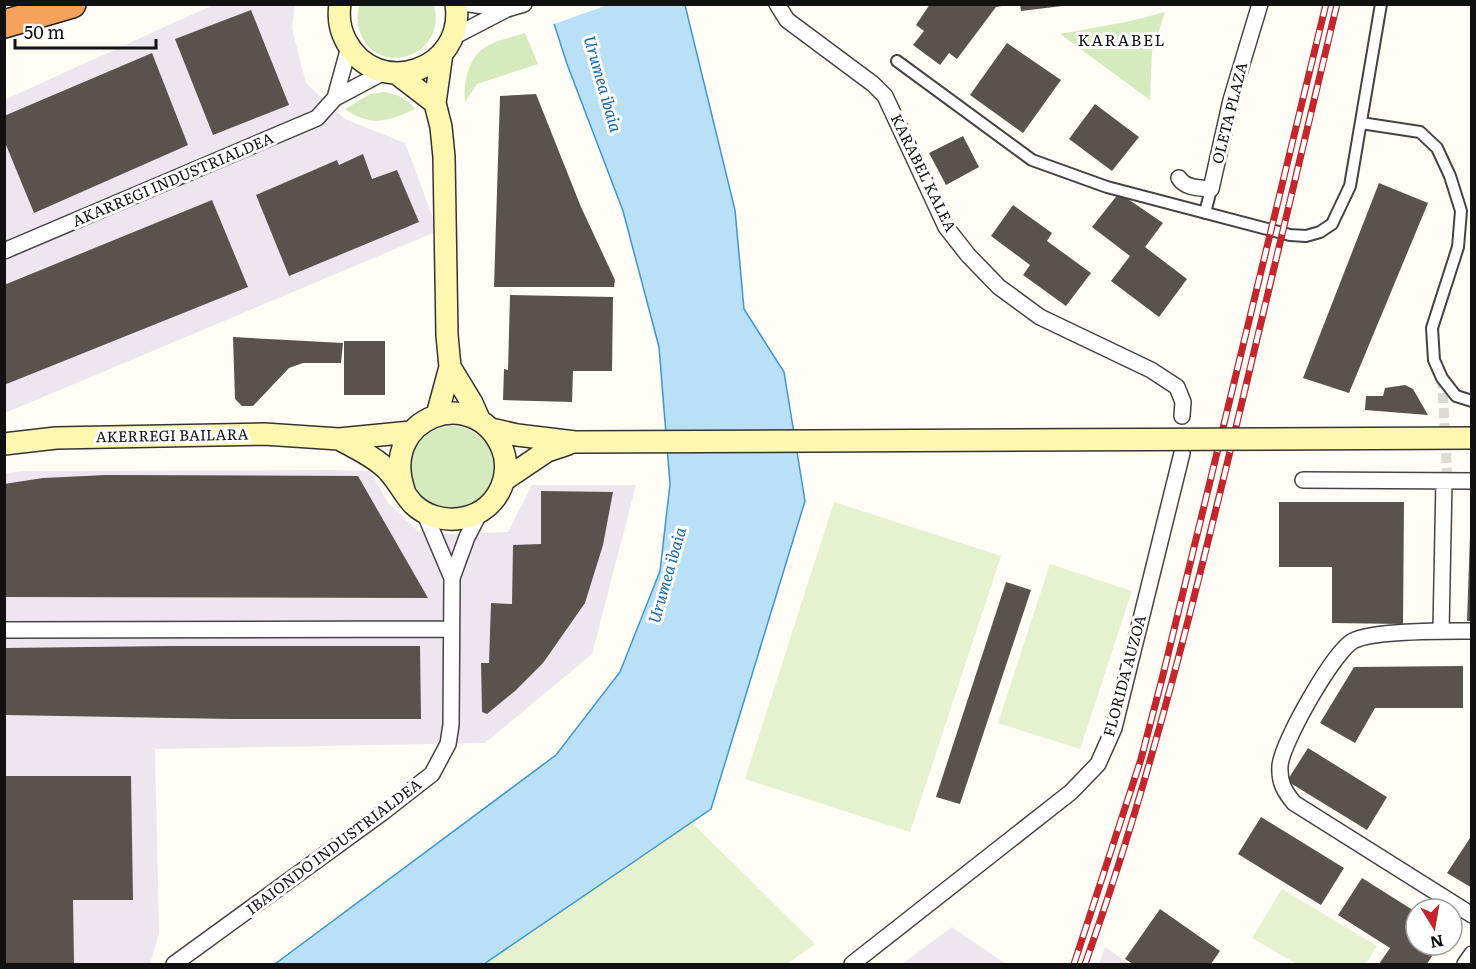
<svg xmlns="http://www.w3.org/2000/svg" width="1476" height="969" viewBox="0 0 1476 969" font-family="Literata,serif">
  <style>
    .industrial { fill: #eee6ef }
    .green { fill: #d5ebbd }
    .pitch { fill: #e6f2cf }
    .water { fill: #b9e0f7; stroke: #3f96cf; stroke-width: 1.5 }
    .pier { fill: #fffdf5 }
    .building { fill: #5a524d }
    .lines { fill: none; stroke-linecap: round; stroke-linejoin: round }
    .pedestrian-tunnel { stroke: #dbdad3; stroke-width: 10; stroke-dasharray: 10 5; stroke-linecap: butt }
    .pedestrian-casing { stroke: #444; stroke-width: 14 }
    .minor-casing { stroke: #444; stroke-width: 18 }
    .secondary-casing { stroke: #333; stroke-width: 24 }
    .motorway-casing { stroke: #222; stroke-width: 30 }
    .pedestrian { stroke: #fff; stroke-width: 10 }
    .minor { stroke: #fff; stroke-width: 15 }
    .secondary { stroke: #fff6b0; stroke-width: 21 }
    .motorway { stroke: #f5a25d; stroke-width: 27 }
    .rail-casing { stroke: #c4262e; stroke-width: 7 }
    .rail { stroke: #fff; stroke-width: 4.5; stroke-dasharray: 14; stroke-linecap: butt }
    .secondary-bridge-casing { stroke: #333; stroke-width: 24; stroke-linecap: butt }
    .secondary-bridge { stroke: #fff6b0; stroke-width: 21 }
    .labels { text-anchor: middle; stroke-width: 6; stroke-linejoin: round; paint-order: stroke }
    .street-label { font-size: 15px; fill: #111; stroke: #fff }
    .neighbourhood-label { font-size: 16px; letter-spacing: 1.5px; fill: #111; stroke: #fff }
    .water-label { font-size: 16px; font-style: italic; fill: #1768a6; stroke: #fff }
  </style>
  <rect width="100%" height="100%" fill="#fffdf5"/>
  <path class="industrial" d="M213,5H295L292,28L306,83L345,119L405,143L438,231L5,413L4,100Z
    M334,470L370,471L388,503L419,532L452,534L508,532L532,485H636L592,654L485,743L155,749L159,933L150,964H5L4,473L25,471Z
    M952,927L1006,964H902Z
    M1105,947L1129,964H1099Z"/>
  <path class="green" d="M360,5H434C447,54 383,78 362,37C357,27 356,15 360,5Z
    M1165,12L1152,51L1150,100L1060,34L1131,21Z
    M525,33L538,64L477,84L465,102C463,81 469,55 489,45C500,39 514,37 525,33Z
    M385,92C398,95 407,98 415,109C387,121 372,128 345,109L370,94Z
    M410 468a42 42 0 1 1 84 0a42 42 0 1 1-84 0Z"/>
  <path class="pitch" d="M834,502L1001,556L910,832L745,779Z
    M1050,564L1132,591L1080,749L998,723Z
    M666,797L815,944L787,964H440Z
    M1282,889L1377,946L1366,964H1297L1252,938Z"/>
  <path class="water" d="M548,5H685L735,210L744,309L784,372L805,501L711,809L484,964H275L556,755L620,672L660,571L670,484L659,347L623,211L567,64Z"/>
  <path class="pier" d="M545,4H608V5L551,25Z"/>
  <path class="building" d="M930,4H1002V6L996,7L957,59L949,53L940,65L913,45L924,31L916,25Z
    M1020,4H1062V6L1021,11Z
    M251,10L289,105L213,135L175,39Z
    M1007,43L1061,80L1023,133L970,95Z
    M152,53L188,145L34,213L4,140V116Z
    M536,94L581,207L615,280L614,287H494L500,96Z
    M1095,104L1139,137L1112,171L1069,139Z
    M963,136L979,167L946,185L929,153Z
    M363,154L372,179L397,170L419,222L289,276L256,195L337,160L339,165Z
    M1379,183L1428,203L1349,393L1303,378Z
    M1119,193L1163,223L1145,247L1187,279L1159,317L1111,281L1130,256L1092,227Z
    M212,200L248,287L4,385V285Z
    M1013,205L1052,233L1047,241L1091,273L1066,306L1023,275L1030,265L991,236Z
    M510,295L613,297L612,371H573L572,402L503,400L504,369L508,370Z
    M233,337L343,343L341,363H303L289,368L253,406H242L235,399Z
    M344,341H385V395H344Z
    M1405,385L1413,389L1428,415L1365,410L1366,396H1383L1385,388Z
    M106,475L358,476L428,598L4,597V484L43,478Z
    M541,491L613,492L603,545L585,603L543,663L515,691L487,714L482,712L481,663H489L491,603L512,604L513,545L541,544Z
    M1279,502H1404L1403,624L1332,623V567H1279Z
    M1470,535H1472V621H1467Z
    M1006,582L1031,590L960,804L936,797Z
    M172,646H420L421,719H232L4,715V648Z
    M1463,666V708H1375L1355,743L1320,723L1354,667Z
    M1308,748L1387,797L1367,830L1287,781Z
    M4,776H131L133,900H73L74,963H4Z
    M1261,817L1344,868L1321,905L1238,854Z
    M1472,835V888L1447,873Z
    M1362,878L1416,912V945H1439L1427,964H1379L1390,948L1338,915Z
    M1160,909L1220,951L1211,964H1133L1125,959Z"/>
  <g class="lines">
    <path class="pedestrian-tunnel" d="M1442,378L1447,474"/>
    <defs>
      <path id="pedestrian" d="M897,61L1032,160L1107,187L1290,235L1306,236L1320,232L1332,224L1350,186L1381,4
        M1361,123L1420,132L1437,148L1450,176L1461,211L1458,247L1432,328L1434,360L1442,378L1456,396L1472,401
        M1205,213L1211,189"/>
      <path id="minor" d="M469,4L507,9
        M777,4L787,20L873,84L885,96L946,227L968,255L999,287L1040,317L1151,370L1177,387L1183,402L1182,416
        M453,37L507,9L524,4
        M335,98L384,72
        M1179,178C1185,188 1199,188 1211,189L1231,100L1260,4
        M4,251L317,118L335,98L349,47
        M1303,480L1472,481
        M424,512L452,578
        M4,630L451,629
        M1441,631L1444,481
        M1472,631C1447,631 1372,630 1353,641C1334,651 1281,744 1280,766C1279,782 1284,791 1294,803L1472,915
        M174,964L382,813L432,774L448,744L451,725L452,578L467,537L480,512
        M852,964L1071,792L1098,764L1114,728L1182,453
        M1465,964L1472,954"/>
      <path id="secondary" d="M340,4C338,17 340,30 346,41C377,100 466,71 456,4
        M396,73L435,103
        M450,367L472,403L480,421
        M437,415L450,367L447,335L444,157L441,127L435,103L442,53
        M491,429L517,435L575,442
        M339,439C353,447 369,454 382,465C395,475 402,492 413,504C438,528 482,523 499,492C506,479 508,462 502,448C475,383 379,416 404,490
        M4,444L56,438L264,434L339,439L411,432
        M504,480L547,451L568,444"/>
      <path id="motorway" d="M4,24L72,4"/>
    </defs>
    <use href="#pedestrian" class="pedestrian-casing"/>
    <use href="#minor" class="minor-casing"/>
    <use href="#secondary" class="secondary-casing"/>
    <use href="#motorway" class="motorway-casing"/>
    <use href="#pedestrian" class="pedestrian"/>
    <use href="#minor" class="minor"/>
    <use href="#secondary" class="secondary"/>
    <use href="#motorway" class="motorway"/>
    <defs>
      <path id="rail" d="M1074,964L1141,759L1163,675L1326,4
        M1085,964C1151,780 1197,589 1243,398C1274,266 1306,136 1337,4"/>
    </defs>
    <use href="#rail" class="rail-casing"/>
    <use href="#rail" class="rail"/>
    <defs>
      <path id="secondary-bridge" d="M575,442L1472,438"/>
    </defs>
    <use href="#secondary-bridge" class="secondary-bridge-casing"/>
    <use href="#secondary-bridge" class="secondary-bridge"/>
  </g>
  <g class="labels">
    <g class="street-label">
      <text transform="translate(1230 113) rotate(-76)" y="5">OLETA PLAZA</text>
      <text transform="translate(923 173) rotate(64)" y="5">KARABEL KALEA</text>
      <text transform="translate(173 180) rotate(-23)" y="5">AKARREGI INDUSTRIALDEA</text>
      <text transform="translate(172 436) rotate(-1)" y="5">AKERREGI BAILARA</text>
      <text transform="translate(1125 676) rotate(-75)" y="5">FLORIDA AUZOA</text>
      <text transform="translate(334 847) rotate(-37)" y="5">IBAIONDO INDUSTRIALDEA</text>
    </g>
    <g class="neighbourhood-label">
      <text x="1122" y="46">KARABEL</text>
    </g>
    <g class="water-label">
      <text transform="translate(603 84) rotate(74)" y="6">Urumea ibaia</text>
      <text transform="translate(667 575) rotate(-74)" y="6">Urumea ibaia</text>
    </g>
  </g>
  <rect width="1476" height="969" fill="none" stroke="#111111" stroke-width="12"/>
  <g transform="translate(1434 927) rotate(169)"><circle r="28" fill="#ffffff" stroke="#a0a0a0" stroke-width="1.5"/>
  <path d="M0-4.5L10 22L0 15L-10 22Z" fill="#c4262e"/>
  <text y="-9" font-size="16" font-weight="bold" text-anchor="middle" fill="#111111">N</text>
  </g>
  <path d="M15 39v9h141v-9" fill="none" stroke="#111111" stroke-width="3"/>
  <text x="24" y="39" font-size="18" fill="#111111" stroke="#ffffff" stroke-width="4.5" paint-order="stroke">50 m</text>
</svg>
